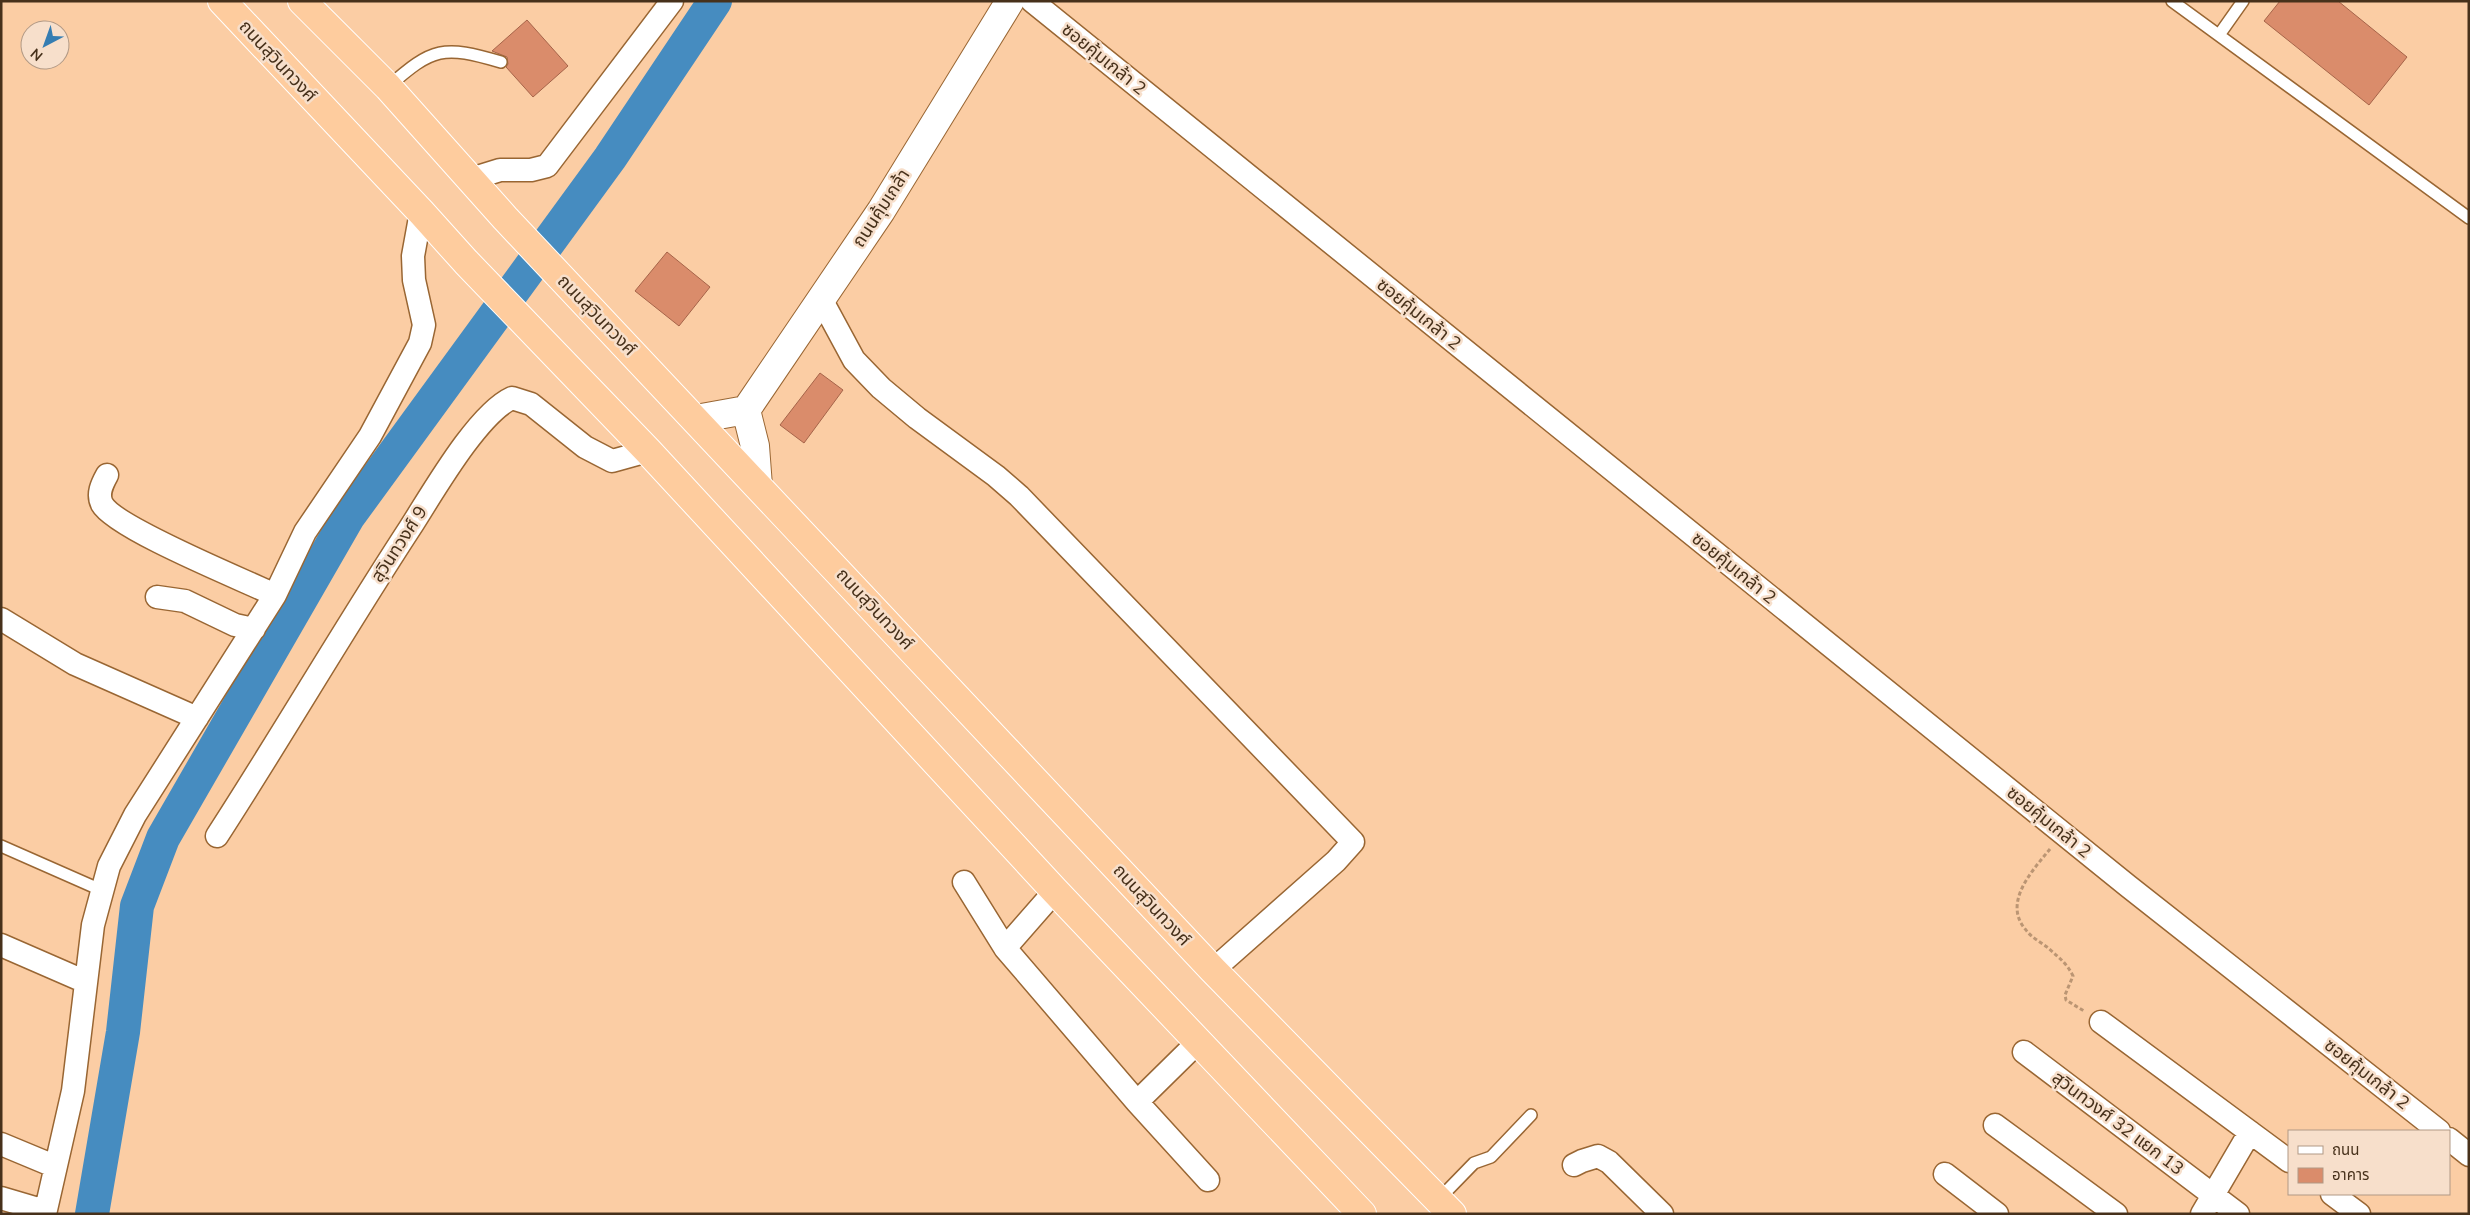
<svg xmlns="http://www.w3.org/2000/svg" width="2470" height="1215" viewBox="0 0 2470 1215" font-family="'Nunito Sans','Noto Sans Thai',sans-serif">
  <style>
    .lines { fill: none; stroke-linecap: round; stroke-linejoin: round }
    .river { stroke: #468cc0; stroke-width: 34 }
    .building { fill: #da8c6b; stroke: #a66449 }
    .service-casing { stroke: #963; stroke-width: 14 }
    .minor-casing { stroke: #963; stroke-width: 25 }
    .secondary-casing { stroke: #963; stroke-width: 30 }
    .trunk-casing { stroke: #fff; stroke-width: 30 }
    .path { stroke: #bb9573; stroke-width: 3; stroke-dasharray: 4 2.5; stroke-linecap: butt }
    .service { stroke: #fff; stroke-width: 11 }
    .minor { stroke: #fff; stroke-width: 22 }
    .secondary { stroke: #fff; stroke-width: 28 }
    .trunk { stroke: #fecc9e; stroke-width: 28 }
    .labels { text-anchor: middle; stroke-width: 5; stroke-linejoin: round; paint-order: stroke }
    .street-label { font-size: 18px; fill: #47311b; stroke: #f7dfcb }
  </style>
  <rect width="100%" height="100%" fill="#fbcda4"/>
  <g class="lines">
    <path class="river" d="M92,1214L123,1032L137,906L163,838L348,517L610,158L715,1"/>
  </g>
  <path class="building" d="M2280,1H2338L2407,57L2369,105L2264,21Z
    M527,20L568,66L533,97L506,67L508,64L507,57L492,51Z
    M667,252L710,287L679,326L635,291Z
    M820,373L843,390L804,443L780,425Z"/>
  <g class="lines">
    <defs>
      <path id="service" d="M2172,1L2469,218
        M2219,35L2243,1
        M388,87C433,47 443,45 501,62
        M1,846L101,890
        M1438,1200L1474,1163L1491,1157L1531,1115"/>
      <path id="minor" d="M1032,1L2128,886L2439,1131
        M471,179L500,170H531L547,166L672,1
        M821,299L854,360L881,388L917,418L996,476L1019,496L1353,842L1336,861L1213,970
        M107,475C102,484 97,494 102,504C115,528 244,580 275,595
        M157,597L185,601L235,625L254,629
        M1,619L75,664L197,718
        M217,836C283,734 344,629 410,528C432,494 477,414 512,398L531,404L585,447L612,461L648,451
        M964,882L1005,948L1137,1102L1208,1180
        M1,945L86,982
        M1005,948L1055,891
        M2101,1022L2289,1161
        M2024,1052L2238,1214
        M1137,1102L1198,1042
        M1995,1125L2116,1214
        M2449,1139L2469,1155
        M1,1144L54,1166
        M1574,1165L1582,1161L1598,1156L1609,1162L1662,1214
        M1945,1174L1997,1214
        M2332,1194L2359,1214
        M1,1198L45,1211
        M45,1214L73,1091L93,925L109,866L135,815L275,595L305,532L370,436L420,343L424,325L414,280L413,256L421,212
        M2202,1214L2250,1132"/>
      <path id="secondary" d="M746,410L755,446L758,486
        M696,419L746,410L881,211L1010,1"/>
      <path id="trunk" d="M222,1L421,212L466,262L648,451L1055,891L1362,1214
        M302,1L388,87L505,218L1213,970L1452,1214"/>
    </defs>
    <use href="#service" class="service-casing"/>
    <use href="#minor" class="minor-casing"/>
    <use href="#secondary" class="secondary-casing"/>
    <use href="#trunk" class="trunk-casing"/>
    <path class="path" d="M2050,849C2032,871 2002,903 2026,930C2031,937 2040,942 2047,947C2057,956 2067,963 2073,976L2065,995L2066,1000L2084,1011"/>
    <use href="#service" class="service"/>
    <use href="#minor" class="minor"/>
    <use href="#secondary" class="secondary"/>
    <use href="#trunk" class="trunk"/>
  </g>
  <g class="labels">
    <g class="street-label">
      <text transform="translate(1104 59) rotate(39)" y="6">ซอยคุ้มเกล้า 2</text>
      <text transform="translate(278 61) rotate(47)" y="6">ถนนสุวินทวงศ์</text>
      <text transform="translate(881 208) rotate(-57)" y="6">ถนนคุ้มเกล้า</text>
      <text transform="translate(1419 314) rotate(39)" y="6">ซอยคุ้มเกล้า 2</text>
      <text transform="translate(597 315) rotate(46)" y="6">ถนนสุวินทวงศ์</text>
      <text transform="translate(399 544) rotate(-57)" y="6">สุวินทวงศ์ 9</text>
      <text transform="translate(1734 568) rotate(39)" y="6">ซอยคุ้มเกล้า 2</text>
      <text transform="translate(875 609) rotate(47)" y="6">ถนนสุวินทวงศ์</text>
      <text transform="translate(2049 822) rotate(39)" y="6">ซอยคุ้มเกล้า 2</text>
      <text transform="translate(1152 905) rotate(47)" y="6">ถนนสุวินทวงศ์</text>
      <text transform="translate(2367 1074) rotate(38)" y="6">ซอยคุ้มเกล้า 2</text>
      <text transform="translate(2118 1123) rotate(37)" y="6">สุวินทวงศ์ 32 แยก 13</text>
    </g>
  </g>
  <rect width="2470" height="1215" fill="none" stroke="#47311b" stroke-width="5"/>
  <rect x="2288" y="1130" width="162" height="65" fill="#f7dfcb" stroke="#b19985"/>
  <rect x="2298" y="1146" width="25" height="8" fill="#ffffff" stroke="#b19985"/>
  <text x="2332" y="1155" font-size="15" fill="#47311b">ถนน</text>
  <rect x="2298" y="1168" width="25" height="15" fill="#da8c6b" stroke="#b19985"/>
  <text x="2332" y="1180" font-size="15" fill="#47311b">อาคาร</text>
  <g transform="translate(45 45) rotate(221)"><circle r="24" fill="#f7dfcb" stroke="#b19985"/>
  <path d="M0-4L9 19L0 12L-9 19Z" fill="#357db2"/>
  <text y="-8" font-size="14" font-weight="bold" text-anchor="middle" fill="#47311b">N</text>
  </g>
</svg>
